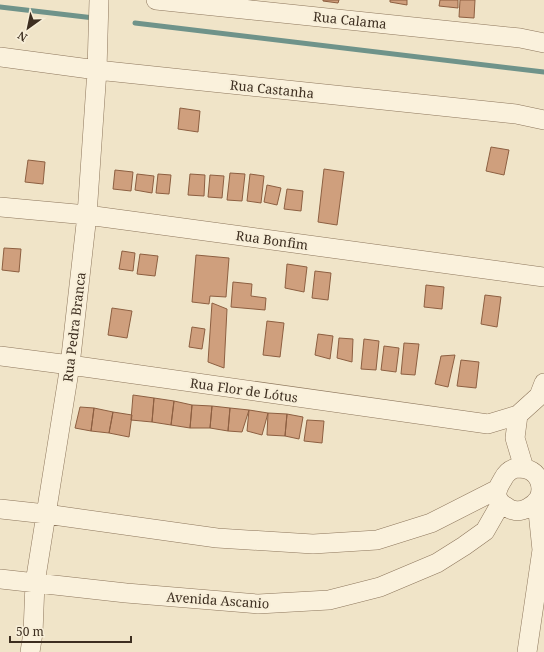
<svg xmlns="http://www.w3.org/2000/svg" width="544" height="652" viewBox="0 0 544 652" font-family="'Noto Serif',serif">
  <style>
    .lines { fill: none; stroke-linecap: round; stroke-linejoin: round }
    .stream { stroke: #6f938a; stroke-width: 5 }
    .building { fill: #cf9f7d; stroke: #8d5f41 }
    .minor-casing { stroke: #8d765c; stroke-width: 20 }
    .minor { stroke: #faf1dc; stroke-width: 19 }
    .labels { text-anchor: middle; stroke-width: 4; stroke-linejoin: round; paint-order: stroke }
    .street-label { font-size: 13px; fill: #3d2e20; stroke: #f7eed8 }
  </style>
  <rect width="100%" height="100%" fill="#f0e4c8"/>
  <g class="lines">
    <path class="stream" d="M0,7L94,18
      M135,23L544,72"/>
  </g>
  <path class="building" d="M323,0H339L338,3L323,1Z
    M390,0H407V5L390,2Z
    M440,0H458V8L439,6Z
    M460,0H475L474,18L459,17Z
    M180,108L200,111L198,132L178,129Z
    M491,147L509,150L504,175L486,171Z
    M28,160L45,162L43,184L25,182Z
    M324,169L344,172L337,225L318,222Z
    M115,170L133,172L131,191L113,189Z
    M230,173L245,174L242,201L227,200Z
    M137,174L154,176L152,193L135,190Z
    M158,174L171,175L169,194L156,193Z
    M190,174L205,175L204,196L188,195Z
    M250,174L264,176L261,203L247,201Z
    M210,175L224,176L222,198L208,197Z
    M267,185L281,188L277,205L264,202Z
    M287,189L303,191L301,211L284,209Z
    M4,248L21,249L19,272L2,270Z
    M122,251L135,253L133,271L119,269Z
    M140,254L158,256L155,276L137,274Z
    M196,255L229,258L226,297L210,296L209,304L192,302Z
    M287,264L307,267L304,292L285,288Z
    M315,271L331,273L328,300L312,298Z
    M233,282L252,284L251,296L266,298L265,310L231,307Z
    M426,285L444,287L442,309L424,307Z
    M485,295L501,297L497,327L481,324Z
    M212,303L227,309L224,368L208,362Z
    M112,308L132,311L127,338L108,335Z
    M267,321L284,323L280,357L263,355Z
    M192,327L205,329L202,349L189,347Z
    M318,334L333,336L330,359L315,355Z
    M339,338L353,339L352,362L337,358Z
    M364,339L379,341L376,370L361,369Z
    M404,343L419,344L415,375L401,374Z
    M384,346L399,348L396,372L381,370Z
    M455,355L448,387L435,384L441,356Z
    M461,360L479,362L476,388L457,386Z
    M133,395L154,398L152,422L131,420Z
    M154,398L174,401L171,425L152,422Z
    M174,401L192,405L190,428L171,425Z
    M192,405L212,406L210,428H190Z
    M212,406L230,408L228,431L210,428Z
    M80,407L94,408L91,431L75,428Z
    M94,408L113,412L109,433L91,431Z
    M230,408L249,410L242,432L228,431Z
    M249,410L268,413L262,435L247,431Z
    M113,412L132,415L129,437L109,433Z
    M268,413L287,414L285,436L267,435Z
    M287,414L303,417L299,439L285,436Z
    M307,420L324,421L322,443L304,441Z"/>
  <g class="lines">
    <defs>
      <path id="minor" d="M156,0L520,38L544,43
        M0,57L97,70L516,114L544,120
        M0,207L87,215L544,277
        M0,356L70,365L488,424L518,415L539,396L544,383
        M518,415L515,438L524,468
        M517,468C520,468 523,468 526,469C539,472 544,487 539,498C534,506 522,513 513,510C510,510 507,507 505,506C501,504 498,500 497,496C496,490 500,484 503,479C506,473 510,469 517,468Z
        M0,509L46,514L217,538L313,544L377,540L431,523L498,489
        M0,579L126,593L258,604L329,600L380,587L437,563L464,546L485,531L501,503
        M30,652L33,633L35,583L70,365L87,215L97,70L99,0
        M527,652L542,550L537,502"/>
    </defs>
    <use href="#minor" class="minor-casing"/>
    <use href="#minor" class="minor"/>
  </g>
  <g class="labels">
    <g class="street-label">
      <text transform="translate(350 20) rotate(6)" y="5">Rua Calama</text>
      <text transform="translate(272 89) rotate(6)" y="5">Rua Castanha</text>
      <text transform="translate(272 240) rotate(8)" y="5">Rua Bonfim</text>
      <text transform="translate(74 327) rotate(-83)" y="5">Rua Pedra Branca</text>
      <text transform="translate(244 390) rotate(8)" y="5">Rua Flor de Lótus</text>
      <text transform="translate(218 600) rotate(4)" y="5">Avenida Ascanio</text>
    </g>
  </g>
  <g transform="translate(28 28) rotate(213)" stroke="#f7eed8" stroke-width="3" paint-order="stroke">
  <path d="M0-3L7 15L0 10L-7 15Z" fill="#3d2e20"/>
  <text y="-6" font-size="11" font-weight="bold" text-anchor="middle" fill="#3d2e20">N</text>
  </g>
  <path d="M10 636v6h121v-6" fill="none" stroke="#3d2e20" stroke-width="2"/>
  <text x="16" y="636" font-size="12" fill="#3d2e20" stroke="#f7eed8" stroke-width="3" paint-order="stroke">50 m</text>
</svg>
